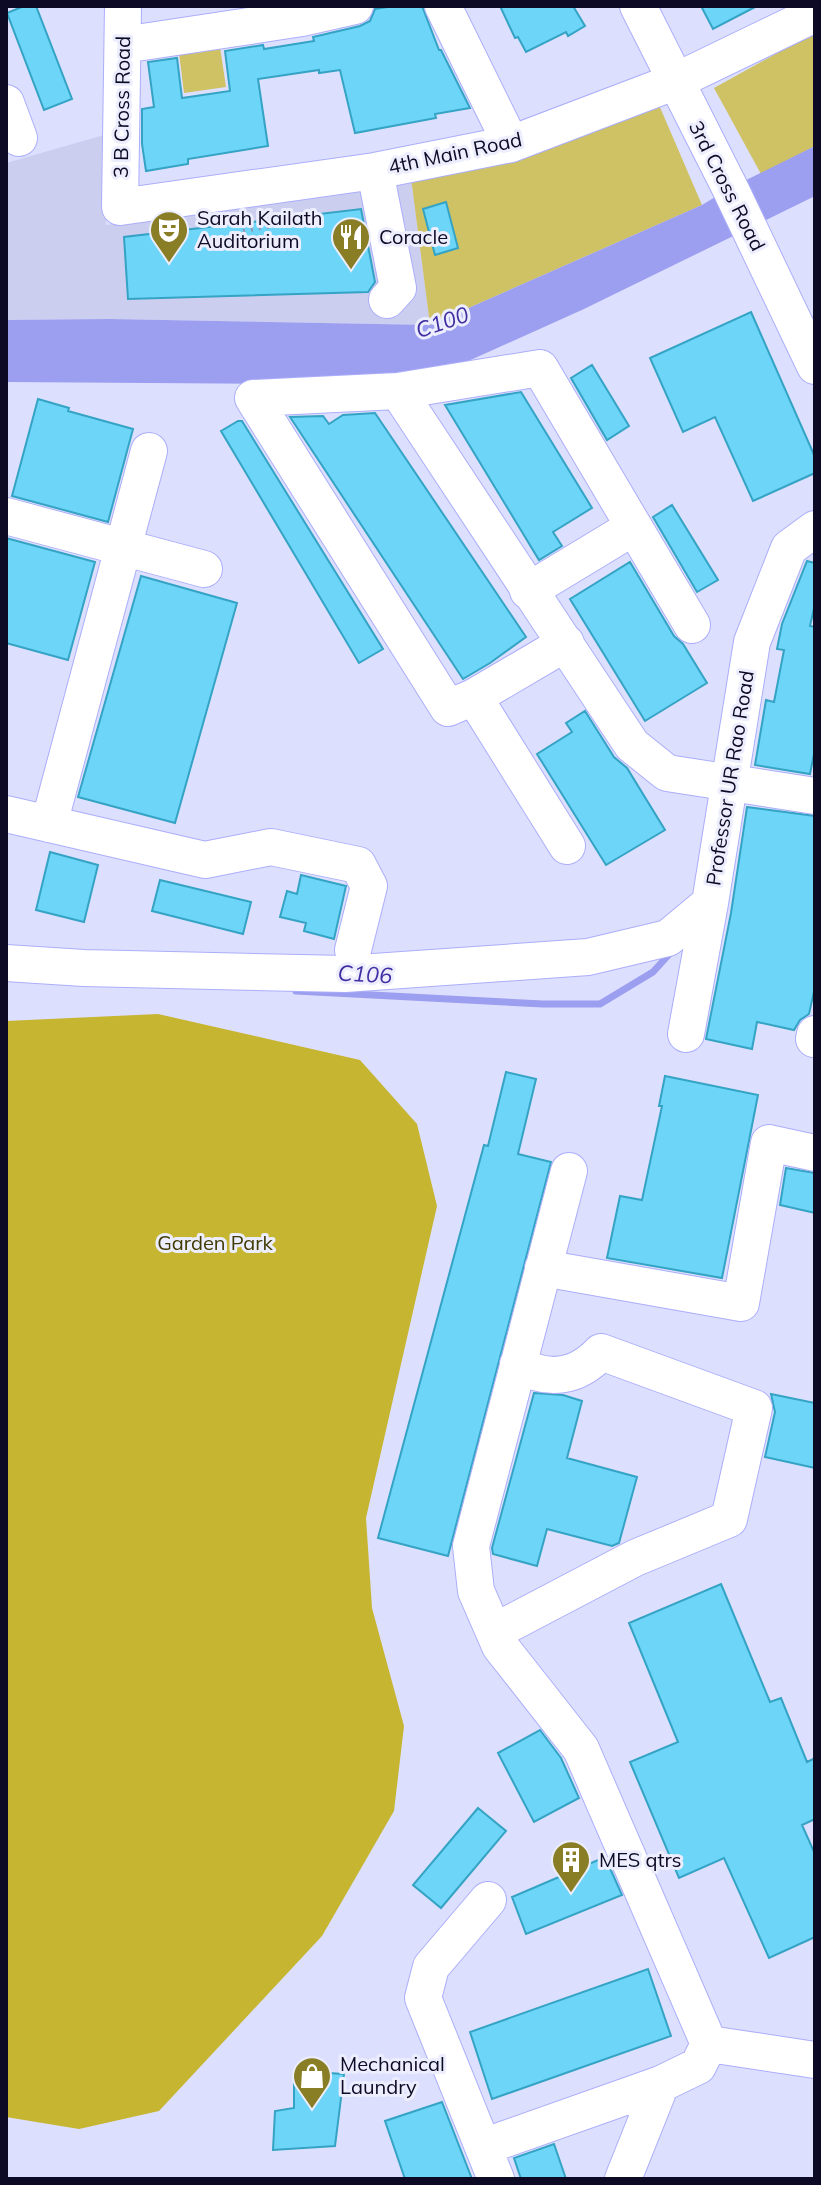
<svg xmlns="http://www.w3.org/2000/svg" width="821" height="2185" viewBox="0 0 821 2185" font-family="Mulish,sans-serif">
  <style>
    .built { fill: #cccef0 }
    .green { fill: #cec264 }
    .forest { fill: #c6b530 }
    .water { fill: #9c9eef }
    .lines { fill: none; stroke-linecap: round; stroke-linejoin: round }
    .stream { stroke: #9c9eef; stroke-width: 7 }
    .building { fill: #6cd5f8; stroke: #34a3c4; stroke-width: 2 }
    .minor-casing { stroke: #abaefa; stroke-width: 38 }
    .path { stroke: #9494b3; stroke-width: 4; stroke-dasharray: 2 6; stroke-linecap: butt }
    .minor { stroke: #fff; stroke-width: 36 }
    .labels { text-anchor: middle; stroke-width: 6; stroke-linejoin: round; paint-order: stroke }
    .street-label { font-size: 20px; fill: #0c0a25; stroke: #eceefe }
    .poi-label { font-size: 20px; fill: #0c0a25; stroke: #eceefe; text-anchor: start }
    .park-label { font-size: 20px; fill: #403901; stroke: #eceefe }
    .water-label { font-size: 22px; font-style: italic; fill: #402ea2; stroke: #eceefe }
  </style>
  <rect width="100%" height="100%" fill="#dddfff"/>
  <path class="built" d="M104,135L106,225L411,178L430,325L109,319L6,320V163Z"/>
  <path class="green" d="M815,32V146L761,174L714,88Z
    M219,40L226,87L184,93L178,45Z
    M659,105L702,205L430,325L411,178Z"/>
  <path class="forest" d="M158,1014L360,1060L417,1124L437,1206L366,1518L372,1608L404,1726L394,1811L322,1936L159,2111L79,2129L6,2117V1021Z"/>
  <path class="water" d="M815,146V196L584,309L415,385L6,382V320L109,319L430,325L702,205L730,188Z"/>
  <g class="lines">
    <path class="stream" d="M296,991L543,1004H600L653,972L673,950"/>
  </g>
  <path class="building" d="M24,6H36L72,99L44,110L7,13Z
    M394,6H422L439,50H441L470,108L435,114L436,118L355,133L340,70L319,73V70L258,79L268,146L188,159V164L146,171L142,144V109L154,107L148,62L177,58L182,98L230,91L225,51L263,45L264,49L314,41L313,37L360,26L370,21L375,9Z
    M500,6H573L585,26L568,36L566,32L526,52L518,37L515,38Z
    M701,6H757L713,29Z
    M446,202L458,248L435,255L423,209Z
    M361,209L375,282L368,292L128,299L124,237Z
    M751,312L815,457V473L753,501L715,417L683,432L650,358Z
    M592,365L629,426L607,440L571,378Z
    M521,392L592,508L553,532L562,546L539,560L445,405Z
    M38,399L69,408L68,411L133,429L108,522L12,496Z
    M375,413L526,637L490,663L463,679L290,417L323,416L329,424L343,415Z
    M238,421H242L383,649L359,663L221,431Z
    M672,505L718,580L697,592L653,517Z
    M6,538L95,562L68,660L6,643Z
    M807,561L815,563V604L810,626L815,627V749L810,774L755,765L766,700L774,702L784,650L777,649L782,624Z
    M630,562L674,636L683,644L707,683L645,721L570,599Z
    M141,576L237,603L175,823L78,797Z
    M585,711L614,757L627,768L665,830L606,865L537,754L572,732L566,723Z
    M747,807L815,816V987L809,1014L800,1020L794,1030L757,1022L752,1049L706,1039L731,913Z
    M50,852L98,865L84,922L36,910Z
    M301,875L346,886L334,939L304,931L306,923L280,917L287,891L297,894Z
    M160,880L251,902L243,934L152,911Z
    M506,1072L536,1079L518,1154L551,1162L448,1556L378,1538L484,1145L488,1146Z
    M665,1076L758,1095L722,1278L607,1258L620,1196L642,1200L662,1106H659Z
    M786,1168L815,1173V1213L780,1205Z
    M534,1393L563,1395L582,1401L567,1458L637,1477L619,1543L612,1546L547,1529L537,1566L493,1554L492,1548Z
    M771,1394L815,1403V1468L765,1457L775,1412Z
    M721,1584L770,1702L781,1698L807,1762L815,1758V1819L802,1825L815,1854V1937L769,1958L724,1858L679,1878L630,1762L678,1742L629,1623Z
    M540,1730L561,1758L579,1798L534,1822L498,1753Z
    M478,1808L506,1831L441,1908L413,1885Z
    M605,1857L622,1895L526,1934L512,1897L559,1877L567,1884L563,1875Z
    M648,1969L671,2036L492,2099L470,2032Z
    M294,2071L344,2074L335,2146L273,2150L275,2111L294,2108Z
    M442,2102L472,2179H405L385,2121Z
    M554,2144L566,2179H521L514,2158Z"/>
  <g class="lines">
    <defs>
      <path id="minor" d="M123,6L120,207L375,171L511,144L674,82L815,14
        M443,6L511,144
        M638,6L730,188L815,366
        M123,45L302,18L355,6
        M6,103L19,138
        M375,171L398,288L387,300
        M398,391L632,745L667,773L815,796
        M6,516L204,569
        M528,591L632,528
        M566,643L474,697L448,708L253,398L398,391L540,368L692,625
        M474,697L567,846
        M6,814L205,860L271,847L358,865L369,886L353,950
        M49,824L149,451
        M6,963L84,968L345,974L588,957L668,938L710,903L752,642L789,548L815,529
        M686,1034L710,903
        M814,1039L815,1034
        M569,1171L471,1546L476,1591L500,1646L581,1749L709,2044
        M543,1268L741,1303L769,1143L815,1153
        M494,1632L635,1558L729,1519L754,1408L601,1352C577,1378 548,1382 518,1364
        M483,2147L423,1998L431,1967L488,1900
        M496,2179L483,2147L661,2084L698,2066L709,2044L815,2060
        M623,2179L661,2084"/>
    </defs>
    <use href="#minor" class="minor-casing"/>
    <path class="path" d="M243,231L315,219L313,208"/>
    <use href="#minor" class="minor"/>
  </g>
  <defs>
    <symbol id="theatre-pin" viewBox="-11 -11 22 30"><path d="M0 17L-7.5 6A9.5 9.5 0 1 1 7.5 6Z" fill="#897e25" stroke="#eceefe"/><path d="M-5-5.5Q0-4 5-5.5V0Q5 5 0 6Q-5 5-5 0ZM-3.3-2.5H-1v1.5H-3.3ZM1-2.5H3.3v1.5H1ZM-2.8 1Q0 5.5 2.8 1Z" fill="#fff"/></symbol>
    <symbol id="restaurant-pin" viewBox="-11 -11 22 30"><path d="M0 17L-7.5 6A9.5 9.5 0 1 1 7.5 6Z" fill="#897e25" stroke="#eceefe"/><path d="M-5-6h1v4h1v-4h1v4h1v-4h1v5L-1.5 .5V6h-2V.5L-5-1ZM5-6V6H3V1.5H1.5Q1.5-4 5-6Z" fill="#fff"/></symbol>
    <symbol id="building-pin" viewBox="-11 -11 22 30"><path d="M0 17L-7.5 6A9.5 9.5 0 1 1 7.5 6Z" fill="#897e25" stroke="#eceefe"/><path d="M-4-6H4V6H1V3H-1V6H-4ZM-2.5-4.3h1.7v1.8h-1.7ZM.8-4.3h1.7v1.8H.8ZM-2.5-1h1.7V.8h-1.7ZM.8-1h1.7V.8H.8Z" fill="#fff"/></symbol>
    <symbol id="shop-pin" viewBox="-11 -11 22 30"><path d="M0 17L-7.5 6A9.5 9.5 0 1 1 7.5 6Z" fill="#897e25" stroke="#eceefe"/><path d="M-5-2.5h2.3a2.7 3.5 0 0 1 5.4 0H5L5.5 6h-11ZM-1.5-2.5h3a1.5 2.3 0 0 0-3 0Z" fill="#fff"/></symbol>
  </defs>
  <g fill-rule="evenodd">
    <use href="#theatre-pin" x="147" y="208" width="44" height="60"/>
    <use href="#restaurant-pin" x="329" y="215" width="44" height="60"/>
    <use href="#building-pin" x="549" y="1838" width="44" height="60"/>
    <use href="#shop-pin" x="290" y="2054" width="44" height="60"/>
  </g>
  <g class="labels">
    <g class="street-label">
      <text transform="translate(122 107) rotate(-89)" y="7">3 B Cross Road</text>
      <text transform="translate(455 153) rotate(-12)" y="7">4th Main Road</text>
      <text transform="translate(727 186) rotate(63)" y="7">3rd Cross Road</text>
      <text transform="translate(730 778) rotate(-81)" y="7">Professor UR Rao Road</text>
    </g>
    <g class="poi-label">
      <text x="197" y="225">Sarah Kailath<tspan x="197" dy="23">Auditorium</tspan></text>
      <text x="379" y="244">Coracle</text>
      <text x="599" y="1867">MES qtrs</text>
      <text x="340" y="2071">Mechanical<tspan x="340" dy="23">Laundry</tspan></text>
    </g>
    <g class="park-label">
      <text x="215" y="1250">Garden Park</text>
    </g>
    <g class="water-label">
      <text transform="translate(442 322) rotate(-19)" y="8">C100</text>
      <text transform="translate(365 974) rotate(3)" y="8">C106</text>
    </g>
  </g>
  <rect width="821" height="2185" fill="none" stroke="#0c0a25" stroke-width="16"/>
</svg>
